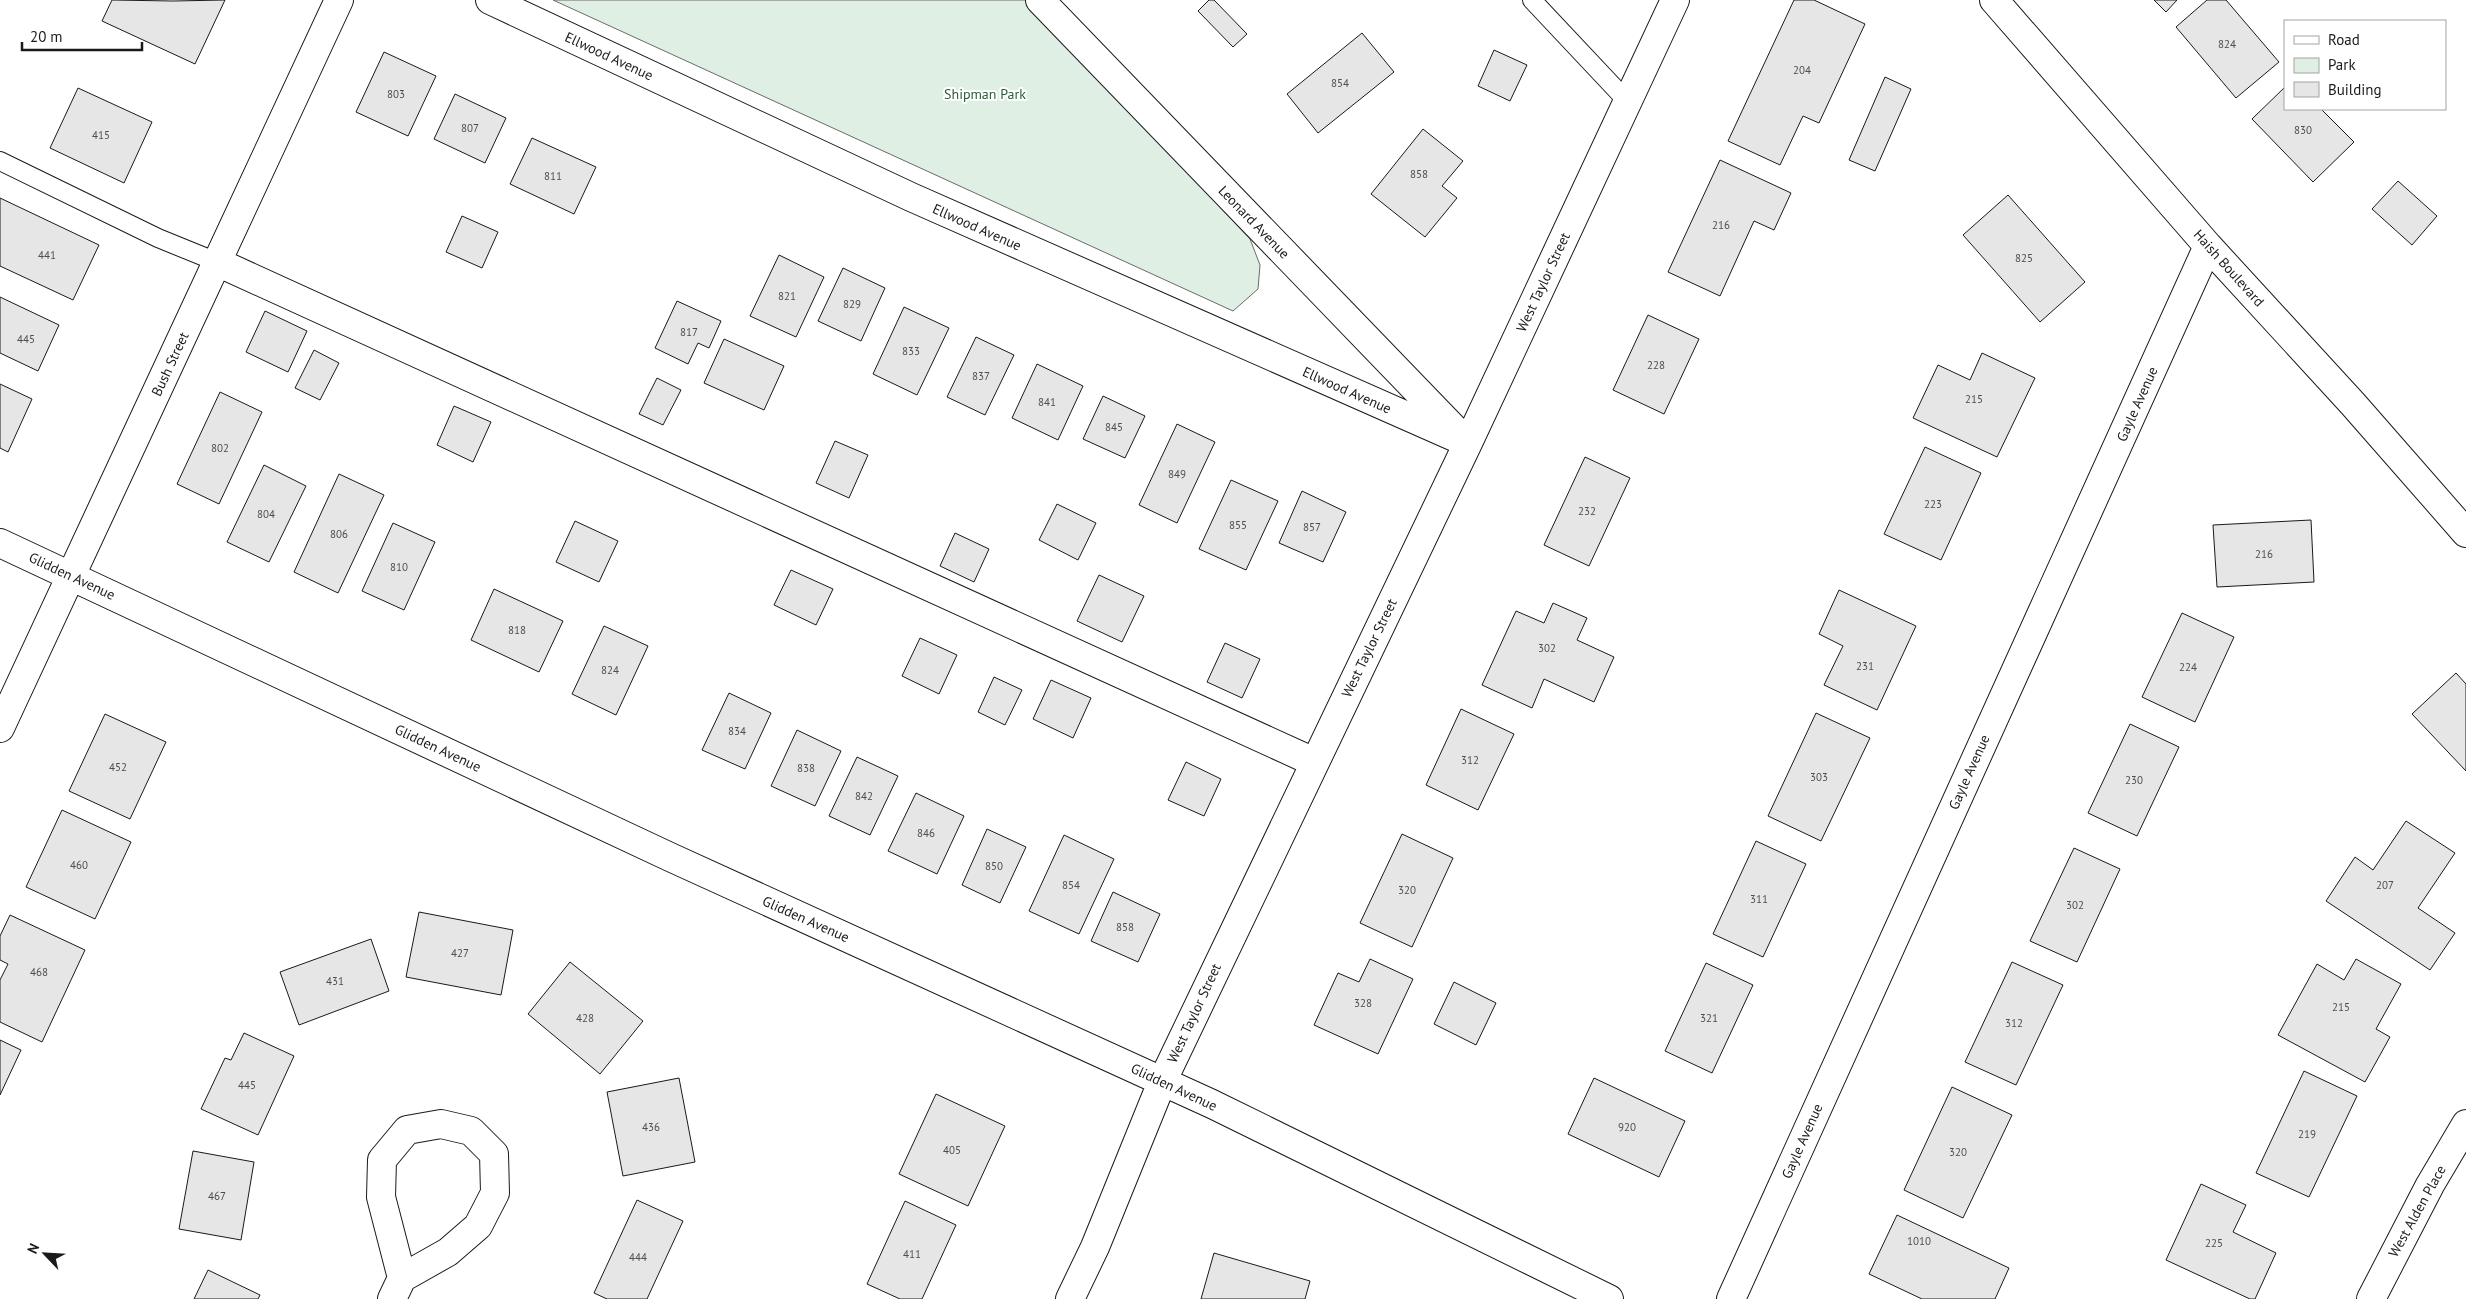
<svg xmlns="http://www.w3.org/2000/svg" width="2466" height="1299" viewBox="0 0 2466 1299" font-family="'PT Sans',sans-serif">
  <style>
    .green { fill: #e0efe3; stroke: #6a6a6a }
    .building { fill: #e6e6e6; stroke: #1a1a1a }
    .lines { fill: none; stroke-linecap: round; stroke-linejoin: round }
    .service-casing { stroke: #1a1a1a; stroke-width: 20 }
    .minor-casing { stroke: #1a1a1a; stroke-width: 30 }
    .service { stroke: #fff; stroke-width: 18 }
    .minor { stroke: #fff; stroke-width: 28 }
    .labels { text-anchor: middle; stroke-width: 4; stroke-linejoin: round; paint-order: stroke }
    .number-label { font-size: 11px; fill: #4d4d4d }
    .street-label { font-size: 14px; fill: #1a1a1a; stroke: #fff }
    .park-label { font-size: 14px; fill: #2b5a34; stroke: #fff }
  </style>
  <rect width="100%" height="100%" fill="#fff"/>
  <path class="green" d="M553,0H1026L1250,239L1260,265L1258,289L1233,311Z"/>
  <path class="building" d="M112,0L173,1L225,0L195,64L102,21Z
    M1209,0H1214L1247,34L1233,47L1198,11Z
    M1794,0H1814L1865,24L1819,123L1803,116L1780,165L1728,141Z
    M2154,0H2177L2166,12Z
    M2207,0H2226L2279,62L2236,98L2176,27Z
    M1362,33L1394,72L1318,133L1287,94Z
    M1494,50L1527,65L1510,101L1478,86Z
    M384,52L436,76L408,136L356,112Z
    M1885,77L1911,89L1875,171L1849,160Z
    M2285,87V109H2321L2354,142L2313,182L2252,119Z
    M78,88L152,122L124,183L50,148Z
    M455,94L506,118L485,163L434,139Z
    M1423,129L1463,161L1442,186L1457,198L1425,237L1371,194Z
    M532,138L596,167L574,214L510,184Z
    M1720,160L1791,193L1774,230L1754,221L1720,296L1668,272Z
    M2398,181L2437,216L2412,245L2372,209Z
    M2008,195L2085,282L2040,322L1963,235Z
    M0,198L99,245L73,300L0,266Z
    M462,216L498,232L482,268L446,252Z
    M779,255L824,277L796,337L750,316Z
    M843,268L885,288L861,341L818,321Z
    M0,297L59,325L38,371L0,353Z
    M677,301L721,321L709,348L698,343L688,364L655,348Z
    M904,307L949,328L917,395L873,374Z
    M265,311L307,331L288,372L246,352Z
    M1648,315L1699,339L1664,414L1613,390Z
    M976,337L1014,355L985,415L947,397Z
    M724,339L784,366L764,410L704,383Z
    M314,350L339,363L320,400L295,388Z
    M1982,353L2035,378L1997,457L1913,418L1938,365L1970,380Z
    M1037,364L1083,386L1058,440L1012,418Z
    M657,378L681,390L663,425L639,414Z
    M0,384L32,399L8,452L0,448Z
    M220,392L262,412L219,504L177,484Z
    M1103,396L1145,416L1125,458L1083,439Z
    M454,406L491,422L473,462L437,445Z
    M1177,424L1215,442L1177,523L1139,505Z
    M835,441L868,455L849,498L816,483Z
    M1925,447L1981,473L1941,560L1884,534Z
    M1585,457L1630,478L1589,566L1544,545Z
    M264,465L306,486L269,562L227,542Z
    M339,474L384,495L338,593L294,572Z
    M1231,480L1278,501L1246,570L1199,549Z
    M1302,491L1346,512L1323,562L1279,543Z
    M1057,504L1096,523L1078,560L1039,540Z
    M2311,520L2314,582L2217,587L2213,525Z
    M575,521L618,541L599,582L556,562Z
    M393,523L435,542L404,610L362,591Z
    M955,533L989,549L974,582L940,566Z
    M791,570L833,589L816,625L774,605Z
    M1099,575L1144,596L1122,642L1077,621Z
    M494,589L563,621L539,672L471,640Z
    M1839,590L1916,626L1877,710L1824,685L1843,646L1819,634Z
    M1553,603L1587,618L1577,640L1614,657L1594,702L1544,679L1532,708L1482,685L1516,611L1544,623Z
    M2182,613L2234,637L2195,722L2142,697Z
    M604,626L648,646L616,715L572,694Z
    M920,638L957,655L939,694L902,676Z
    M1225,643L1260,659L1242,698L1207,682Z
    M2456,673L2466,684V771L2412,714Z
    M994,677L1022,690L1005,725L978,712Z
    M1051,680L1091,698L1073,738L1033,719Z
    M729,693L771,713L745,769L702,750Z
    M1461,709L1514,734L1478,810L1426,785Z
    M1816,713L1870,738L1821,841L1768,816Z
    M105,714L166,742L130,819L69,791Z
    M2130,724L2179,747L2137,836L2088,813Z
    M797,730L841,751L815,806L771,786Z
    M857,757L898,776L870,835L829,816Z
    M1186,762L1221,779L1204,816L1168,800Z
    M916,793L964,816L937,874L888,851Z
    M62,810L131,842L95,919L26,887Z
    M2406,821L2455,853L2418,908L2455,933L2430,970L2326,901L2355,857L2373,870Z
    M987,829L1026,847L1000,903L962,885Z
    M1402,834L1453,858L1412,947L1360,923Z
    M1064,835L1114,859L1079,934L1029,911Z
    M1756,841L1806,864L1763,957L1713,934Z
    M2074,848L2120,869L2077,962L2030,941Z
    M1113,892L1160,914L1138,962L1091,941Z
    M419,912L513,930L501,995L406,977Z
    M10,915L85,950L42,1042L0,1022V980L8,964L0,960V936Z
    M371,939L389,991L299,1025L280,972Z
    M1370,959L1413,979L1378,1054L1314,1025L1338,973L1359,982Z
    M2356,959L2401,984L2376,1029L2390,1037L2365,1082L2278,1035L2317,964L2344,980Z
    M570,962L643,1021L600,1074L528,1014Z
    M2012,962L2063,985L2016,1085L1965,1062Z
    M1706,963L1753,985L1712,1073L1665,1051Z
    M1454,982L1496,1003L1476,1045L1434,1024Z
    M244,1033L294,1056L258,1135L201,1109L225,1058L231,1060Z
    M0,1040L21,1050L0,1095Z
    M2304,1071L2357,1096L2309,1197L2256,1173Z
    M679,1078L695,1162L623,1176L607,1092Z
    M1594,1078L1685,1121L1659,1177L1568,1134Z
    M1952,1087L2012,1115L1963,1218L1904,1190Z
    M936,1094L1005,1126L968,1206L899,1174Z
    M193,1151L254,1162L241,1240L179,1229Z
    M2201,1184L2246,1205L2233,1232L2276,1253L2255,1299H2250L2166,1260Z
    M637,1200L683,1221L647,1299H607L594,1293Z
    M905,1201L956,1225L922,1299H900L867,1284Z
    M1897,1215L2009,1268L1995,1299H1922L1869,1274Z
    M1214,1253L1310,1281L1305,1299H1201Z
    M208,1270L260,1295L258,1299H194Z"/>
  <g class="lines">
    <defs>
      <path id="service" d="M1532,0L1627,101
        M0,161L158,238L217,262"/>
      <path id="minor" d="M490,0L911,197L1468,443
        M1040,0L1458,433
        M1994,0L2208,246L2353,404L2466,533
        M217,262L1314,762
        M0,543L670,857L1212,1104L1609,1299
        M0,728L339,0
        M392,1299L402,1278L448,1252L478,1226L495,1193L494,1154L471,1131L441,1124L407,1130L382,1160L381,1197L402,1278
        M1070,1299L1095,1247L1162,1082L1468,443L1675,0
        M1731,1299L2208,246
        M2371,1299L2430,1185L2466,1124"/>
    </defs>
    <use href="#service" class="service-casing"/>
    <use href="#minor" class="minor-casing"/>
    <use href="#service" class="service"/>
    <use href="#minor" class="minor"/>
  </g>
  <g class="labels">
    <g class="number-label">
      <text x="2227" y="48">824</text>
      <text x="1802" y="74">204</text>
      <text x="1340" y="87">854</text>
      <text x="396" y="98">803</text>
      <text x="470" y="132">807</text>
      <text x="2303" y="134">830</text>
      <text x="101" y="139">415</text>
      <text x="1419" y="178">858</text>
      <text x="553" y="180">811</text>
      <text x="1721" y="229">216</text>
      <text x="47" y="259">441</text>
      <text x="2024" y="262">825</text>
      <text x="787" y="300">821</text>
      <text x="852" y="308">829</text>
      <text x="689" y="336">817</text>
      <text x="26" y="343">445</text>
      <text x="911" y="355">833</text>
      <text x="1656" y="369">228</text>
      <text x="981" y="380">837</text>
      <text x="1974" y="403">215</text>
      <text x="1047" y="406">841</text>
      <text x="1114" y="431">845</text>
      <text x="220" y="452">802</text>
      <text x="1177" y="478">849</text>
      <text x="1933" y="508">223</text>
      <text x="1587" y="515">232</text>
      <text x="266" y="518">804</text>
      <text x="1238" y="529">855</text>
      <text x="1312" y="531">857</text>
      <text x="339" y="538">806</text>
      <text x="2264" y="558">216</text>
      <text x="399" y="571">810</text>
      <text x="517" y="634">818</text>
      <text x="1547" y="652">302</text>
      <text x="1865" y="670">231</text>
      <text x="2188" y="671">224</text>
      <text x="610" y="674">824</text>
      <text x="737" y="735">834</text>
      <text x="1470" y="764">312</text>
      <text x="118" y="771">452</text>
      <text x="806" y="772">838</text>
      <text x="1819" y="781">303</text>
      <text x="2134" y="784">230</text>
      <text x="864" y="800">842</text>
      <text x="926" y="837">846</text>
      <text x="79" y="869">460</text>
      <text x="994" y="870">850</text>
      <text x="1071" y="889">854</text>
      <text x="2385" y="889">207</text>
      <text x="1407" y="894">320</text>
      <text x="1759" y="903">311</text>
      <text x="2075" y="909">302</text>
      <text x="1125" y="931">858</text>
      <text x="460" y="957">427</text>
      <text x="39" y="976">468</text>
      <text x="335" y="985">431</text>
      <text x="1363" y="1007">328</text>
      <text x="2341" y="1011">215</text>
      <text x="585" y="1022">428</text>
      <text x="1709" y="1022">321</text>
      <text x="2014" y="1027">312</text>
      <text x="247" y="1089">445</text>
      <text x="651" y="1131">436</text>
      <text x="1627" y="1131">920</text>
      <text x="2307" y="1138">219</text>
      <text x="952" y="1154">405</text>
      <text x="1958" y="1156">320</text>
      <text x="217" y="1200">467</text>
      <text x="1919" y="1245">1010</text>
      <text x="2214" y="1247">225</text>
      <text x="912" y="1258">411</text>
      <text x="638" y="1261">444</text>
    </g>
    <g class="street-label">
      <text transform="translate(609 56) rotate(25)" y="5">Ellwood Avenue</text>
      <text transform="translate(1254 222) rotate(46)" y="5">Leonard Avenue</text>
      <text transform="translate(977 227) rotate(24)" y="5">Ellwood Avenue</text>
      <text transform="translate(2229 268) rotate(48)" y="5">Haish Boulevard</text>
      <text transform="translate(1543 282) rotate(-65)" y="5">West Taylor Street</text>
      <text transform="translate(170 364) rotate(-65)" y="5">Bush Street</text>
      <text transform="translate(1347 390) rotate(24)" y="5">Ellwood Avenue</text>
      <text transform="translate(2137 404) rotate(-66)" y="5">Gayle Avenue</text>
      <text transform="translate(72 576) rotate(25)" y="5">Glidden Avenue</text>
      <text transform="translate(1369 648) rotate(-64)" y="5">West Taylor Street</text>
      <text transform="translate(438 748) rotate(25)" y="5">Glidden Avenue</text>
      <text transform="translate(1969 772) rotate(-66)" y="5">Gayle Avenue</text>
      <text transform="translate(806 919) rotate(24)" y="5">Glidden Avenue</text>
      <text transform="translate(1194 1013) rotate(-65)" y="5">West Taylor Street</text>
      <text transform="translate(1174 1087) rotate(25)" y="5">Glidden Avenue</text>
      <text transform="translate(1802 1141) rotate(-66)" y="5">Gayle Avenue</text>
      <text transform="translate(2417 1211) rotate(-61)" y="5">West Alden Place</text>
    </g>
    <g class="park-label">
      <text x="985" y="99">Shipman Park</text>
    </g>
  </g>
  <rect x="2284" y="20" width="162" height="90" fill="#ffffff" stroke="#a3a3a3"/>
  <rect x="2294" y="36" width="25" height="8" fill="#ffffff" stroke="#a3a3a3"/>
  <text x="2328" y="45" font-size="15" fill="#1a1a1a">Road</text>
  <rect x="2294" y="58" width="25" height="15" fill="#e0efe3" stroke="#a3a3a3"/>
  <text x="2328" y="70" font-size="15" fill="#1a1a1a">Park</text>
  <rect x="2294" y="82" width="25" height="15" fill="#e6e6e6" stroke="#a3a3a3"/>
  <text x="2328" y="95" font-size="15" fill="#1a1a1a">Building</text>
  <g transform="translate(45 1254) rotate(295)" stroke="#ffffff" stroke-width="4" paint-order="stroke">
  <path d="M0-4L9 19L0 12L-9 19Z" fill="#1a1a1a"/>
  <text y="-8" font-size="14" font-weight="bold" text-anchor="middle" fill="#1a1a1a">N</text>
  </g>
  <path d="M22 42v8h120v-8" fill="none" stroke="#1a1a1a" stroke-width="2.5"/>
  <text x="30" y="42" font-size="15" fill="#1a1a1a" stroke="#ffffff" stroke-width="4" paint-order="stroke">20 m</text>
</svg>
